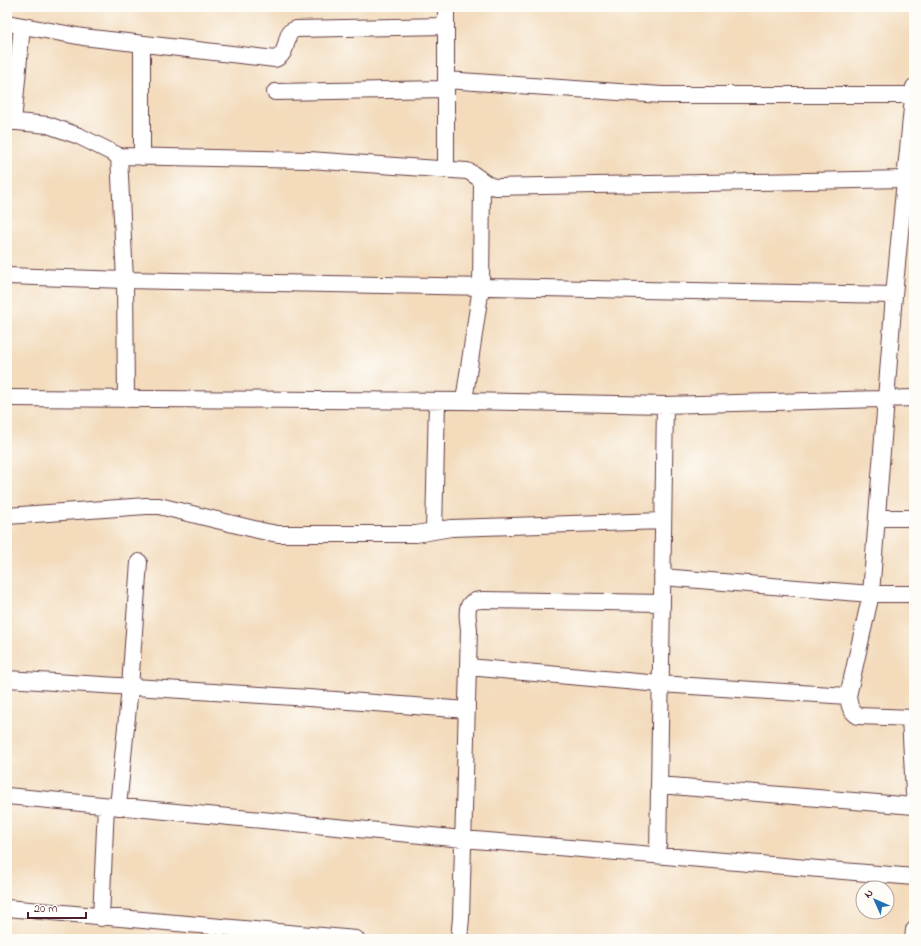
<svg xmlns="http://www.w3.org/2000/svg" width="921" height="946" viewBox="0 0 921 946" font-family="'Indie Flower',sans-serif">
  <style>
    .lines { fill: none; stroke-linecap: round; stroke-linejoin: round }
    .minor-casing { stroke: #633b41; stroke-width: 18 }
    .minor { stroke: #fff; stroke-width: 16 }
  </style>
  <rect width="100%" height="100%" fill="#fdfcf7"/>
  <filter id="ink" filterUnits="userSpaceOnUse"><feTurbulence type="fractalNoise" baseFrequency=".025" numOctaves="2"/><feDisplacementMap in="SourceGraphic" scale="8" xChannelSelector="R" yChannelSelector="G"/><feConvolveMatrix kernelMatrix="1 2 1 2 8 2 1 2 1" color-interpolation-filters="sRGB"/></filter>
  <filter id="wash" filterUnits="userSpaceOnUse"><feTurbulence type="fractalNoise" baseFrequency=".012" numOctaves="4" result="noise"/><feDisplacementMap in="SourceGraphic" scale="16" xChannelSelector="R" yChannelSelector="G"/><feGaussianBlur stdDeviation="0.9" result="paint"/><feColorMatrix in="noise" values="0 0 0 0 0 0 0 0 0 0 0 0 0 0 0 0 0 1.4 0 .05"/><feComposite in="paint" operator="in"/></filter>
  <g filter="url(#wash)">
    <rect width="100%" height="100%" fill="#f3dbbc"/>
  </g>
  <g filter="url(#ink)">
    <g class="lines">
      <defs>
        <path id="minor" d="M446,7V170
          M7,23L83,37L275,59C287,55 285,41 290,32L296,29L445,26
          M446,80L662,95H914
          M914,87L894,295L871,594L848,696C849,704 850,711 858,716L914,718
          M275,92L446,89
          M7,121L48,125L79,136L119,156L309,160L467,171C478,175 484,186 496,187L905,179
          M13,122L22,26
          M119,156L125,280L126,399
          M142,157V44
          M7,276L125,280L894,295
          M7,398L464,401L665,405L914,398
          M464,401L481,287L482,181
          M7,516L146,506H159L262,531L278,534H416L451,528L663,521
          M877,518H914
          M434,531L437,401
          M662,577L871,594H914
          M468,667L660,684L848,696
          M7,679L309,698L467,710
          M910,718L914,793
          M659,785L914,806
          M7,796L463,839L914,877
          M118,807L130,687L139,562
          M658,855L665,405
          M7,908L356,939
          M101,918L106,806
          M459,939L461,918L469,630C468,615 462,600 483,600L662,603
          M913,939L914,930"/>
      </defs>
      <use href="#minor" class="minor-casing"/>
      <use href="#minor" class="minor"/>
    </g>
  </g>
  <rect width="921" height="946" fill="none" stroke="#fdfcf7" stroke-width="24"/>
  <g transform="translate(875 900) rotate(315)"><circle r="19" fill="#fdfcf7" stroke="#b5a4a5"/>
  <path d="M0-3L7 15L0 10L-7 15Z" fill="#1f6fb2"/>
  <text y="-6" font-size="11" font-weight="bold" text-anchor="middle" fill="#4a1f2b">N</text>
  </g>
  <path d="M28 912v6h58v-6" fill="none" stroke="#4a1f2b" stroke-width="2"/>
  <text x="34" y="912" font-size="12" fill="#4a1f2b" stroke="#fdfcf7" stroke-width="3" paint-order="stroke">20 m</text>
</svg>
